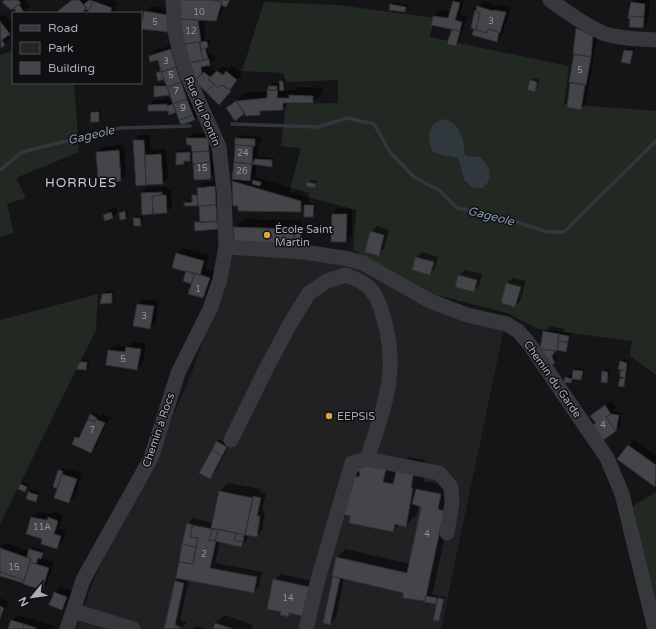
<svg xmlns="http://www.w3.org/2000/svg" width="656" height="629" viewBox="0 0 656 629" font-family="'Varela Round',sans-serif">
  <style>
    .built { fill: #212124 }
    .green { fill: #222822 }
    .water { fill: #30383e }
    .shadow { fill: #0007 }
    .lines { fill: none; stroke-linecap: round; stroke-linejoin: round }
    .stream { stroke: #30383e; stroke-width: 3.5 }
    .building { fill: #444549; stroke: #2f3033 }
    .minor { stroke: #37383b; stroke-width: 15 }
    .poi-dot { fill: #dca548; stroke: #101012; stroke-width: 1.5 }
    .labels { text-anchor: middle; stroke-width: 3; stroke-linejoin: round; paint-order: stroke }
    .number-label { font-size: 9px; fill: #90939a }
    .street-label { font-size: 11px; fill: #a9adb5; stroke: #101012 }
    .poi-label { font-size: 11px; fill: #a9adb5; stroke: #101012; text-anchor: start }
    .water-label { font-size: 12px; font-style: italic; fill: #849bac; stroke: #101012 }
    .quarter-label { font-size: 13px; letter-spacing: 1px; fill: #c9ccd2; stroke: #101012 }
  </style>
  <rect width="100%" height="100%" fill="#151517"/>
  <path class="built" d="M234,253L353,262L413,300L446,313L505,324L441,629H76L94,579L155,459L192,372Z"/>
  <path class="green" d="M264,2L339,5L434,18L430,37L569,66L564,104L656,111V375L630,356L632,341L538,329L507,313L432,294L388,271L353,250L356,210L289,192L301,148L281,146L286,104L338,103V80L286,82L283,73L242,71Z
    M13,51V83H74L79,152L16,178L26,198L7,204L14,233L0,237V55Z
    M98,294L96,330L0,524V320Z
    M656,492V607L633,506Z"/>
  <path class="water" d="M444,119C447,120 451,121 453,123C461,130 465,144 464,153L467,156L480,157C491,167 494,177 483,188H473L464,180C457,147 459,162 433,152C426,137 427,124 444,119Z"/>
  <path class="shadow" d="M5,0H25L29,6L23,12L19,13L15,6Z
    M72,0H111L117,2L114,13H53Z
    M180,0H232L226,6L224,5L221,15L215,20H204L205,40H210V44L207,47L210,55L214,54L215,59L207,65L208,69L210,67L216,72L223,66L229,70L232,66L242,74L225,98L196,80L190,63Z
    M455,0H464L460,15L467,17L458,43L456,45L453,28L434,16L439,11L451,12Z
    M635,0H650L648,21L643,27L631,18L632,3Z
    M484,1L499,6L500,5L511,7L502,35L496,41L478,7Z
    M393,2L408,5L407,8L405,11L391,5Z
    M151,6L173,9V26L145,12Z
    M4,14L13,26V29L7,35L10,38L1,46L0,17Z
    M583,23L598,31L586,103L581,109L568,107L577,29Z
    M176,44L198,108L195,111L197,116L194,119L177,111L149,105L154,100L173,99L171,93L155,87L157,84H167L165,77L157,74L162,70L158,59L150,56L155,50Z
    M627,48L635,49L632,60L630,63L625,50Z
    M533,78L539,79L537,88L535,91L531,81Z
    M283,79H285V90H295L298,87L322,88V93L313,102H289L282,109L264,110L260,114L227,108L245,93L268,91L272,84L280,82Z
    M94,110H101V118L99,121L92,112Z
    M193,133H213L216,172L211,178L193,157L184,163L177,154L179,151L193,150L192,144L187,138Z
    M140,135H149L151,150L166,149L168,177L163,183L137,185L134,141Z
    M238,135L261,137V142L258,145L257,157L274,158L271,166L256,164V175L254,177L309,193V203H316L315,213L313,216L305,207L300,211L238,205L233,182L236,178H233L236,138Z
    M124,145L126,174L120,180L110,176L97,152L102,147Z
    M311,180L318,181L314,187L308,182Z
    M220,181L223,222L217,228L196,223L201,217L199,203L197,205L185,203L188,200H193V195L198,193V189L203,183Z
    M147,187H167L168,190H171L172,207L166,212L142,214V193Z
    M116,207L118,212L112,218L104,215L110,209Z
    M338,208L352,209V236L346,241H332L333,214Z
    M127,209L128,215L126,218L120,213Z
    M137,216H142L143,222L140,225L134,218Z
    M243,219L302,221L303,244L300,246L234,228Z
    M377,226L389,230L384,249L378,254L371,232Z
    M183,248L209,255L205,269L215,272L208,292L203,297L193,283L184,281L188,271L174,267L177,253Z
    M422,252L438,257L435,268L430,274L416,258Z
    M465,270L482,274L479,286L473,291L459,275Z
    M513,278L526,281L520,301L515,306L507,283Z
    M106,291H114V300L112,302L103,294Z
    M143,299L159,301L156,322L150,328L138,304Z
    M550,326L564,329V332L571,333L568,348L566,351L558,349L556,350L554,354L557,359L552,364L542,349L544,332Z
    M132,342L146,344L143,363L137,369L109,350L115,345L128,347Z
    M83,359L89,360L88,367L85,369L81,362Z
    M624,359L629,360L626,383L623,385L621,379L623,376H621V362Z
    M576,368L585,369L583,376L581,379L573,378L570,382L566,378L569,375L573,376L574,370Z
    M606,369L610,370L609,379L606,382L603,372Z
    M611,401L616,407L612,411L621,413V425L617,430L596,423L592,416Z
    M93,412L100,417L103,414L110,418L107,423L97,419L95,420L106,425L96,446L91,452L76,437L83,432Z
    M219,439L228,444L227,450L215,472L209,477L217,442Z
    M634,440L656,456L655,485L619,459Z
    M409,457L425,460L422,477H424L423,483L425,481L449,486L452,502L433,592L431,594L439,596L438,600L441,596L446,597L441,617L439,620V600L435,603L404,592L344,578L336,618L330,624L337,558L345,549L410,564L422,506L419,505L417,514L406,525L399,524L393,531L350,522L356,471L397,468Z
    M62,468L65,469L63,474L68,469L82,473L75,496L69,502L59,484L57,487L54,486Z
    M23,482L29,484L25,491L21,485Z
    M228,483L261,489L260,492L266,493L262,511H265L262,531L256,536L248,534L247,540L241,546L220,541L215,563L262,572L259,587L254,592L189,579L180,620L187,622L181,629H165L175,582L180,577L188,524L193,518L213,523L220,491Z
    M31,490L40,492L36,501L29,492Z
    M38,512L52,514L54,512L63,515L59,528L66,531L62,543L57,548L44,538L32,518Z
    M5,543L30,551L33,547L44,550L40,558L54,562L47,583L41,589L26,580L23,582L0,575V547Z
    M280,574L314,581L288,616L282,611L274,580Z
    M60,587L72,591L67,603L62,609L55,593Z
    M0,598L9,602L0,620Z
    M18,615L54,626L53,629H10L12,621Z
    M225,615L253,625L252,629H214L216,623Z
    M196,626L206,629H192Z"/>
  <g class="lines">
    <path class="stream" d="M232,124L318,127L347,118L374,124L390,152L414,177L440,191L457,208L502,217L547,232H564L656,141
      M0,170L22,152L120,128L190,126"/>
  </g>
  <path class="building" d="M5,0H18L21,3L11,10L2,2Z
    M72,0H79L87,8L81,13H55Z
    M89,0L93,1L89,12L83,5Z
    M179,0H212L222,2L216,21L178,19Z
    M212,0H230L226,7L221,5L222,2Z
    M93,1L112,8L110,13H88Z
    M453,1L460,3L455,20L462,22L460,31L431,25L433,16L448,18Z
    M631,2L645,4L644,17L628,16Z
    M19,4L24,13H17L14,8Z
    M390,4L406,7L405,12L389,10Z
    M477,6L493,11L494,10L506,12L500,33L488,29L487,33L476,30L480,13L476,12Z
    M475,10L480,13L476,30L471,28Z
    M144,11L168,15V32L141,29Z
    M628,16L644,17L643,28L629,27L630,19L628,18Z
    M180,19L198,20L201,42L184,44Z
    M0,21L10,34L2,40L5,45L1,48Z
    M576,28L593,36L591,57L573,54Z
    M452,29L460,31L456,46L447,44Z
    M474,29L487,33L488,29L499,32L497,42L472,35Z
    M200 45a4 4 0 1 1 8 0a4 4 0 1 1-8 0Z
    M199,42L203,60L189,63L184,44Z
    M205,48L208,59L203,60L201,49Z
    M171,49L176,67L161,72L158,60L150,62L149,56Z
    M624,50L633,51L630,64L621,62Z
    M574,54L591,57L586,85L569,82Z
    M209,59L210,65L201,67L202,73L195,81L189,63Z
    M176,67L181,82L167,87L161,72Z
    M161,71L164,79L158,81L156,73Z
    M217,71L223,75L226,71L237,80L230,90L221,85L218,88L208,79Z
    M204,72L210,77L208,79L214,84L206,92L195,81Z
    M530,80L537,82L535,92L527,90Z
    M279,81H283L284,90L280,91Z
    M181,82L187,99L173,104L167,87Z
    M570,83L585,85L581,110L567,107Z
    M214,84L218,88L221,85L224,86L231,91L219,105L206,92Z
    M154,86H167L170,95L154,97Z
    M268,86H277V90H268Z
    M267,90H278L277,98H289V95L313,96V103H283V110L260,111V115L246,116L236,101L267,98Z
    M187,99L193,115L179,120L173,104Z
    M236,101L245,113L235,121L226,108Z
    M167,104V106L173,104L176,112L169,115L168,111H148V105Z
    M91,112H99V122H90Z
    M193,115L195,120L181,125L179,120Z
    M186,138H208L209,151L192,152L191,145H187Z
    M235,138L255,139V146L235,145Z
    M133,140H144L146,185L136,186Z
    M235,145L253,146L252,164L234,162Z
    M119,150L121,181L109,182V178H98L96,152Z
    M209,151L210,162L193,164L192,152Z
    M190,152V161H184V164L176,165V153Z
    M161,154L163,184L146,185L145,155Z
    M255,159L272,160V167L252,164Z
    M210,162L211,179L194,180L193,164Z
    M234,162L252,164L250,181L232,179Z
    M253,180L261,182L260,186L252,184Z
    M232,181L301,201V212L238,211V206H233Z
    M307,182L316,184L315,188L306,186Z
    M215,186L216,205L198,206L197,188Z
    M162,192V195L152,196L153,214L142,215L141,193Z
    M162,195H166L167,213L153,214L152,196Z
    M192,195H197L198,206H184V203L192,202Z
    M216,205L217,221L200,223L199,206Z
    M304,205H314L313,217H304Z
    M125,211L126,219L120,220L119,213Z
    M111,212L113,218L105,221L103,215Z
    M332,214H347L346,242H331Z
    M133,218H140L141,226H134Z
    M217,221L218,229L195,231L194,222Z
    M233,227L294,229V247L234,241Z
    M294,229H301V248L294,247Z
    M370,231L384,235L379,256L365,252Z
    M176,253L204,261L200,275L172,268Z
    M415,257L434,262L430,275L412,270Z
    M186,271L195,273L191,284L183,281Z
    M195,273L210,278L203,298L188,294Z
    M458,275L477,280L474,292L455,287Z
    M506,283L521,287L515,307L501,303Z
    M112,293V303L100,304L102,294Z
    M137,304L154,306L150,329L133,326Z
    M543,331L559,334L557,351L540,349Z
    M559,334L569,336L568,342L558,341Z
    M558,341L568,342L566,352L557,350Z
    M126,347L141,349L137,370L106,365L108,350L125,352Z
    M540,349L555,351L552,357L555,363L551,365Z
    M620,361L627,363L626,371L618,369Z
    M80,362H87L86,370L76,369Z
    M573,370L583,371L581,380L572,379Z
    M620,370L626,371L624,387L618,386L620,378L623,379V377H620Z
    M602,371L608,372L607,383L601,382Z
    M565,377L572,379L571,383L564,382Z
    M605,405L611,414L606,417L616,431L602,441L592,426L596,423L590,416Z
    M90,414L97,418L95,422L88,419Z
    M611,414L619,415L616,431L606,417Z
    M88,419L95,422L96,419L105,423L91,453L72,444L75,437L79,438Z
    M216,441L227,447L222,456L212,450Z
    M628,445L656,465L655,487L617,459Z
    M212,450L222,456L210,479L199,473Z
    M357,464L386,469L383,482L393,484L397,468L414,471L411,488H413L406,527L395,524L393,532L349,523L350,516L343,514L350,476L359,477L360,472L355,470Z
    M58,470L63,471L57,488L53,487Z
    M62,474L77,479L69,503L54,498Z
    M20,484L27,487L25,492L18,489Z
    M416,489L441,494L438,509L444,511L425,601L403,598V593L332,576L336,557L407,573L421,507L412,504Z
    M219,491L253,498L245,535L211,528Z
    M28,492L38,495L36,502L26,499Z
    M253,496L261,498L257,516H260L257,537L245,535Z
    M31,517L47,520L48,517L58,521L54,534L61,536L57,549L41,544L42,539L26,534Z
    M187,523L193,525L190,537L198,538L196,547L182,544Z
    M192,525L212,529L209,540L216,541L210,568L257,577L254,593L176,578L179,562L193,564L198,538L190,537Z
    M212,529L218,530L215,541L209,540Z
    M218,529L236,533L234,540L243,542L241,547L215,541Z
    M236,533L244,535L243,542L234,540Z
    M182,544L196,547L193,564L179,562Z
    M0,548L31,559L24,580L0,572Z
    M29,549L43,553L41,559L38,558L36,564L30,562L31,559L27,557Z
    M30,562L49,568L42,590L23,584Z
    M0,572L24,580L23,583L0,576Z
    M333,576L340,578L330,625L323,623Z
    M273,579L309,587L303,616L289,613V617L280,615L281,612L267,609Z
    M175,581L184,583L175,625L182,628L164,629Z
    M54,592L67,597L62,610L49,605Z
    M426,596L437,598L436,604L424,602Z
    M438,598L444,599L439,621L433,620Z
    M0,606L4,608L0,619Z
    M11,620L24,624L23,629H8Z
    M215,623L233,629H213Z
    M24,624L36,628V629H23Z"/>
  <g class="lines">
    <path class="minor" d="M550,0C567,12 584,25 603,33C620,39 639,39 656,40
      M226,247L304,252L349,259L363,263L430,301L467,315L507,324L518,331L528,342L607,458L622,494L655,629
      M231,440L268,365L290,324L309,293L327,281L346,275C352,278 362,281 367,286C375,292 381,306 383,316C400,370 384,408 367,459
      M74,611L133,629
      M67,629L83,580L151,458L178,373L210,309L220,279L226,247L224,192L219,147L187,75L181,56L175,32L173,0
      M306,629L317,583L352,463L367,459L439,473L451,487L452,503L447,533"/>
  </g>
  <g class="poi-dot">
    <circle cx="267" cy="235" r="4"/>
    <circle cx="329" cy="416" r="4"/>
  </g>
  <g class="labels">
    <g class="number-label">
      <text x="199" y="15">10</text>
      <text x="491" y="24">3</text>
      <text x="155" y="25">5</text>
      <text x="191" y="34">12</text>
      <text x="166" y="64">3</text>
      <text x="580" y="73">5</text>
      <text x="171" y="78">5</text>
      <text x="176" y="94">7</text>
      <text x="183" y="111">9</text>
      <text x="243" y="156">24</text>
      <text x="202" y="171">15</text>
      <text x="242" y="174">26</text>
      <text x="198" y="292">1</text>
      <text x="144" y="319">3</text>
      <text x="123" y="362">5</text>
      <text x="603" y="428">4</text>
      <text x="92" y="433">7</text>
      <text x="42" y="530">11A</text>
      <text x="427" y="537">4</text>
      <text x="204" y="557">2</text>
      <text x="14" y="570">15</text>
      <text x="288" y="601">14</text>
    </g>
    <g class="street-label">
      <text transform="translate(203 111) rotate(67)" y="4">Rue du Pontin</text>
      <text transform="translate(553 379) rotate(55)" y="4">Chemin du Garde</text>
      <text transform="translate(158 430) rotate(-71)" y="4">Chemin à Rocs</text>
    </g>
    <g class="poi-label">
      <text x="275" y="233">École Saint<tspan x="275" dy="13">Martin</tspan></text>
      <text x="337" y="420">EEPSIS</text>
    </g>
    <g class="water-label">
      <text transform="translate(91 135) rotate(-13)" y="4">Gageole</text>
      <text transform="translate(491 216) rotate(14)" y="4">Gageole</text>
    </g>
    <g class="quarter-label">
      <text x="81" y="187">HORRUES</text>
    </g>
  </g>
  <rect x="12" y="12" width="130" height="72" fill="#101012" stroke="#4d4f53"/>
  <rect x="20" y="25" width="20" height="6" fill="#37383b" stroke="#4d4f53"/>
  <text x="48" y="32" font-size="12" fill="#a9adb5">Road</text>
  <rect x="20" y="42" width="20" height="12" fill="#222822" stroke="#4d4f53"/>
  <text x="48" y="52" font-size="12" fill="#a9adb5">Park</text>
  <rect x="20" y="62" width="20" height="12" fill="#444549" stroke="#4d4f53"/>
  <text x="48" y="72" font-size="12" fill="#a9adb5">Building</text>
  <g transform="translate(32 597) rotate(241)" stroke="#101012" stroke-width="3" paint-order="stroke">
  <path d="M0-3L7 15L0 10L-7 15Z" fill="#a9adb5"/>
  <text y="-6" font-size="11" font-weight="bold" text-anchor="middle" fill="#a9adb5">N</text>
  </g>
</svg>
